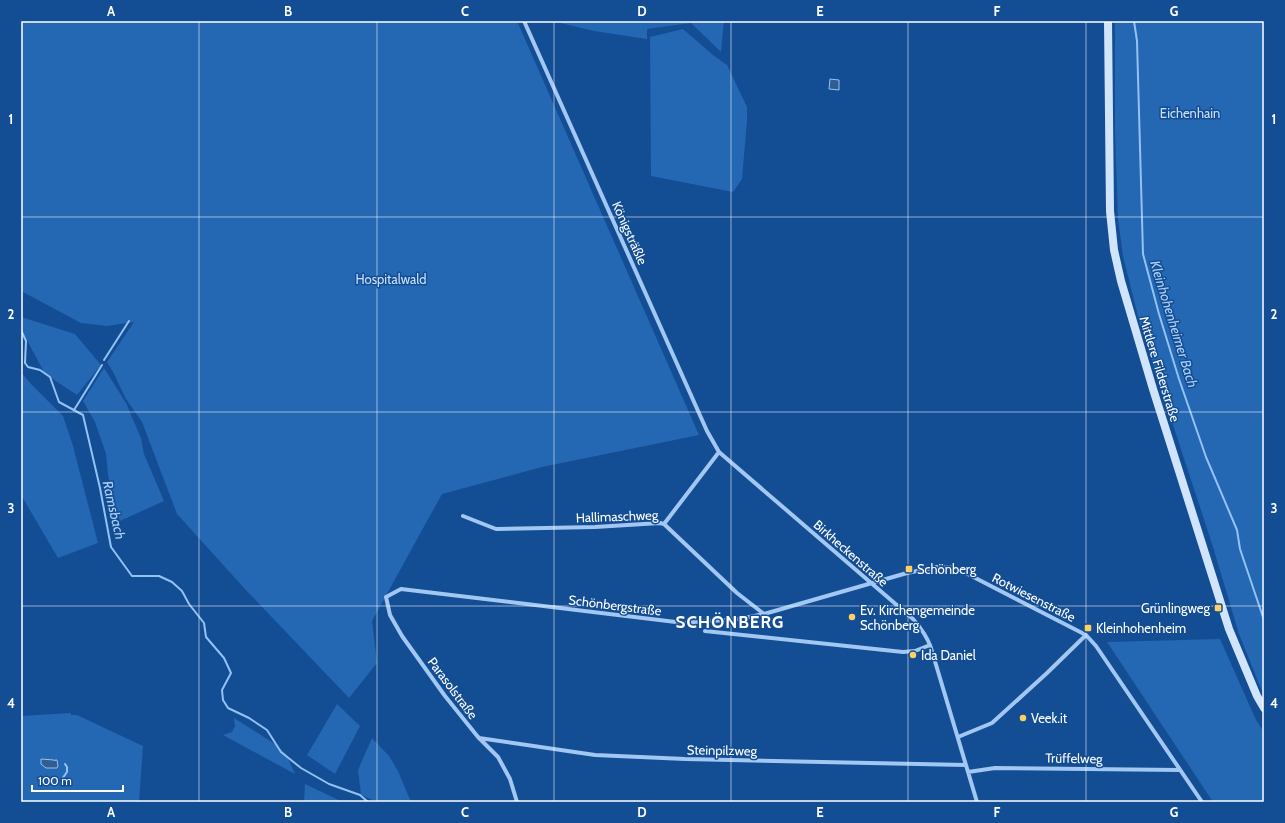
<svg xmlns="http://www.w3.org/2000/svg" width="1285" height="823" viewBox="0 0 1285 823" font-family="Cabin,sans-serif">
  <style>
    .green { fill: #2467b3 }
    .water { fill: #325d91; stroke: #93c2f5 }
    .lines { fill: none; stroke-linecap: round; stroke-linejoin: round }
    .stream { stroke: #93c2f5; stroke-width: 2 }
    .minor { stroke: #a1c7f2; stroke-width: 4 }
    .secondary { stroke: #d0e4fc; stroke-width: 8 }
    .grid { fill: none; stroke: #fff; stroke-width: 1; stroke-opacity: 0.55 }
    .poi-dot { fill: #ffcf62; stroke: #134d94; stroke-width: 1.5 }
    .labels { text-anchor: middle; stroke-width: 3; stroke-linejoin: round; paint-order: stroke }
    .park-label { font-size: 13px; fill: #c9e1fd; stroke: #134d94 }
    .street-label { font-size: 13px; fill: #fff; stroke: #134d94 }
    .poi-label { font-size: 13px; fill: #fff; stroke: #134d94; text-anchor: start }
    .water-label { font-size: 14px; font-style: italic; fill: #add1f9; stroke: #134d94 }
    .district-label { font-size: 17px; font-weight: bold; letter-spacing: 1px; fill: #fff; stroke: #134d94 }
    .neatline { fill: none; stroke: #fff; stroke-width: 1.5 }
    .grid-label { font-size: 13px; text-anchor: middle; font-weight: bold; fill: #fff }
  </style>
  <rect width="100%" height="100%" fill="#134d94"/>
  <path class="green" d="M21,21H517L699,435L542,467L442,494L372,621L377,663L349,698L244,588L177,514L142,422L126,399L113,372L107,362L134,322L107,326L81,323L21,291Z
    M552,21H724L721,52L691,23L647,29V39L594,31Z
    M1115,21H1264V696L1239,634L1213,547L1140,324L1123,256L1118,219L1115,132Z
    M683,29L713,55L727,65L747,107V121L742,179L733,192L651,176L650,37Z
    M21,317L75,334L101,365L77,395L45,374L21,329Z
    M104,368L126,403L141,438L144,454L164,501L120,521L114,504L108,475L106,454L95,422L83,401Z
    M21,372L31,384L63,416L73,446L98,543L58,558L21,495Z
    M1220,639L1256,720L1264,732V802H1213L1107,642Z
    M337,704L360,726L335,774L307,755Z
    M71,713V715H77L143,746L139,802H21V716Z
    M234,718L275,744L286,754L295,774L223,735L232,732L235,726Z
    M372,738L389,756L398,771L411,802H377L361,795L358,770Z
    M305,784L343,802H304Z"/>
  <path class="water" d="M830,79L839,80V90L829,89Z
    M41,759L54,760L55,761V760H57L58,766L57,768H46L41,764Z"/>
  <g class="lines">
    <path class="stream" d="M1134,21L1137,41L1143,254L1159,314L1179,379L1206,457L1237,530L1240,549L1264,620
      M21,330L26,341L25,363L28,367L40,370L50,377L59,402L83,415L100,488L111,547L132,576H159L172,582L182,591L189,604L204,623L206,637L224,658L231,673L222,690L223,700L228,708L249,718L267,730L281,752L301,768L329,784L360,795L368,802
      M104,360L129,321
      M74,410L102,365
      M62,779L67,772V767L65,764"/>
    <path class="minor" d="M524,21L707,431L719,452L913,619C921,628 927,636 931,648L977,802
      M463,516L496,529L595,527L660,523L664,524L737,593L764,614
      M664,524L719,452
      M705,631L903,652L915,651L930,645
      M958,737L992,723L1047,673L1086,635
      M479,738L595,755L685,759L966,765
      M968,772L995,768L1180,770
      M517,802L510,779L498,757L478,737L445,696L402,636L390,615L386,597L401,589L684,623L739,619L764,614L907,573L937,567L956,568L1086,635L1096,646L1202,802"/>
    <path class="secondary" d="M1108,21L1110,211L1114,250L1121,281L1153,389L1229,629L1257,696L1264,708"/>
  </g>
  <path class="grid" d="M199,21V802M377,21V802M554,21V802M731,21V802M908,21V802M1086,21V802M21,217H1264M21,412H1264M21,606H1264"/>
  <g class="poi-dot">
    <rect x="905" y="565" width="8" height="8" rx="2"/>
    <rect x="1214" y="604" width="8" height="8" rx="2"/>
    <circle cx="852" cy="617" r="4"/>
    <rect x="1084" y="624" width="8" height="8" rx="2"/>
    <circle cx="913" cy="655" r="4"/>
    <circle cx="1023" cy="718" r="4"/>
  </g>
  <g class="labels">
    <g class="park-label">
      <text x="1190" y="118">Eichenhain</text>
      <text x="391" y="284">Hospitalwald</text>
    </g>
    <g class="street-label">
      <text transform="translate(630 233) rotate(66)" y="5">Königsträßle</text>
      <text transform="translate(1160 369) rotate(73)" y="5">Mittlere Filderstraße</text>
      <text transform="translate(617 516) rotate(-2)" y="5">Hallimaschweg</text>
      <text transform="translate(851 553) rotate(41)" y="5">Birkheckenstraße</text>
      <text transform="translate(1034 597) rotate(27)" y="5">Rotwiesenstraße</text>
      <text transform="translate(615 605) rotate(7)" y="5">Schönbergstraße</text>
      <text transform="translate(453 688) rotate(53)" y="5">Parasolstraße</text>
      <text transform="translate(722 750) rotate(1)" y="5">Steinpilzweg</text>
      <text transform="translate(1074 758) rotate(1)" y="5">Trüffelweg</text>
    </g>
    <g class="poi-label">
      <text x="917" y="574">Schönberg</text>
      <text x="1210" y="613" text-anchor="end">Grünlingweg</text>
      <text x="860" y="615">Ev. Kirchengemeinde<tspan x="860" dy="15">Schönberg</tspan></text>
      <text x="1096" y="633">Kleinhohenheim</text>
      <text x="921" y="660">Ida Daniel</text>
      <text x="1031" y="723">Veek.it</text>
    </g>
    <g class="water-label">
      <text transform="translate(1174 324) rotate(73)" y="5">Kleinhohenheimer Bach</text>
      <text transform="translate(114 510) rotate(77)" y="5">Ramsbach</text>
    </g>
    <g class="district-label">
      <text x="730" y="628">SCHÖNBERG</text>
    </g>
  </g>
  <rect width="1285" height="823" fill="none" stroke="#134d94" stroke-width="44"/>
  <path d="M32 785v6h91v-6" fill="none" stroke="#ffffff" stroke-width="2"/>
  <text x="38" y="785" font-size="12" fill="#ffffff" stroke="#134d94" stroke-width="3" paint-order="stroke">100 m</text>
  <rect x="22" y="22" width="1241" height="779" class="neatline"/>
  <g class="grid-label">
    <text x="111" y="16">A</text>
    <text x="288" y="16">B</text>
    <text x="465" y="16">C</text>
    <text x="642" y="16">D</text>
    <text x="820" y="16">E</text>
    <text x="997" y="16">F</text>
    <text x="1174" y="16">G</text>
    <text x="11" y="124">1</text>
    <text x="1274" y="124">1</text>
    <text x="11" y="319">2</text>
    <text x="1274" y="319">2</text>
    <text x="11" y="513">3</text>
    <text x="1274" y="513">3</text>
    <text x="11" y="708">4</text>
    <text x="1274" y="708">4</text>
    <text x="111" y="817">A</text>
    <text x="288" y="817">B</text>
    <text x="465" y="817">C</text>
    <text x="642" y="817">D</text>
    <text x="820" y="817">E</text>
    <text x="997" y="817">F</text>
    <text x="1174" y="817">G</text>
  </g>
</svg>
